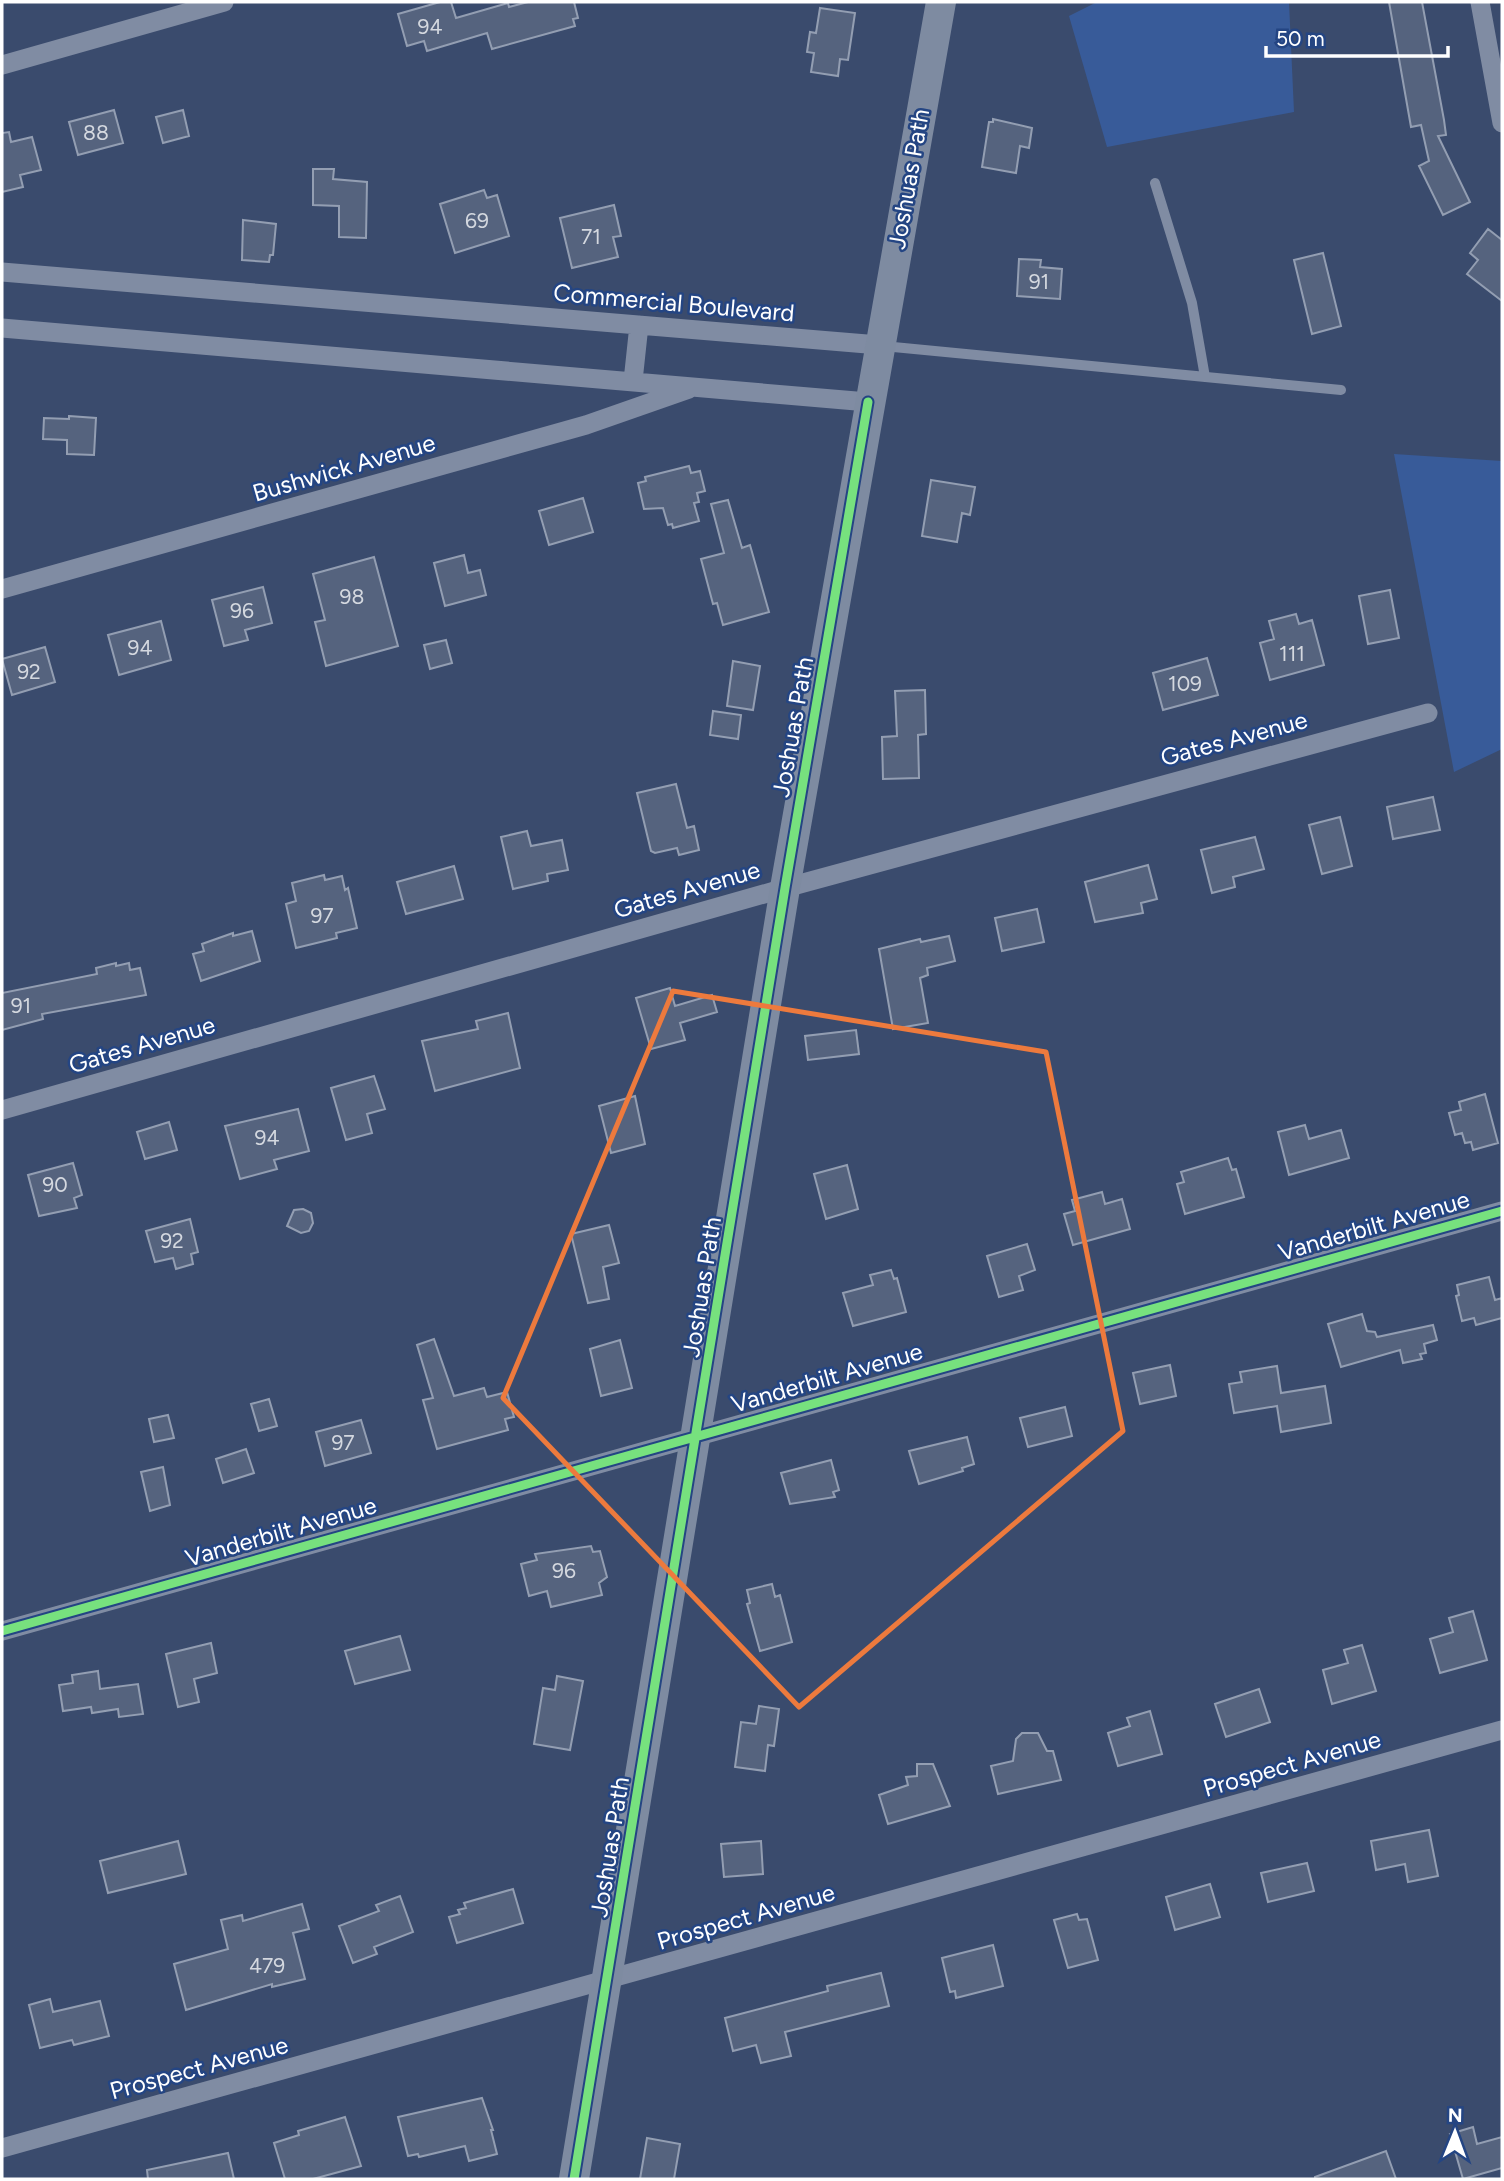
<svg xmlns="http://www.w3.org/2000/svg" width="1504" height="2181" viewBox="0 0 1504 2181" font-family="Figtree,sans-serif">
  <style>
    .green { fill: #385b99 }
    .building { fill: #55637e; stroke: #939eb2; stroke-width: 2 }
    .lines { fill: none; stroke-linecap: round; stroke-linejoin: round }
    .service { stroke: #808ca3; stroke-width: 10 }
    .minor { stroke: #808ca3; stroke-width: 19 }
    .primary { stroke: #7e8ba1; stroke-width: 30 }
    .cycleway-casing { stroke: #244583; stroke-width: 13 }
    .cycleway { stroke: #77e17e; stroke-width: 9 }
    .marked { fill: none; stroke: #ed7a3d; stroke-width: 5; stroke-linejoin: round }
    .labels { text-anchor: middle; stroke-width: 5; stroke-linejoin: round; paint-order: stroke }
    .number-label { font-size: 21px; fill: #d4d8df }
    .street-label { font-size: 24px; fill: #fff; stroke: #244583 }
  </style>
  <rect width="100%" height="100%" fill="#3a4b6d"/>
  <path class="green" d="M1097,2H1289L1294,112L1107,147L1069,16Z
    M1394,454L1502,461V749L1454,772Z"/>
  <path class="building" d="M440,2H451L456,18L508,3L509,7L528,2H574L578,18L573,19L575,26L492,49L487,33L427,51L424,41L407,46L398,14Z
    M1389,2H1422L1444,120L1446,135L1438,136L1470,202L1443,215L1419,166L1429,161L1421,125L1411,127Z
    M820,8L855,13L848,60L840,59L838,76L811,72L814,53L807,52L810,32L816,33Z
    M114,110L123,143L78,155L69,122Z
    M183,110L189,136L163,143L156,117Z
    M993,119L1032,128L1029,148L1020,146L1016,173L982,167L989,122H993Z
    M9,132L11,142L32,137L41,170L20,175L23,187L2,192V133Z
    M313,169H334L333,179L367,182L366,238L339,237V206L313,205Z
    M484,190L487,198L497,195L509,236L455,253L440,204Z
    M614,205L621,236L613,237L618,257L572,268L560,218Z
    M243,220L276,224L273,255H270L269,262L242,260Z
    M1488,229L1502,240V301L1467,274L1478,260L1470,253Z
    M1323,253L1341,326L1312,334L1294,260Z
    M1019,259L1041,260L1040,267L1062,269L1060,299L1017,296Z
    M69,416L96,418L94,455L67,454V440L43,439L44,418L69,419Z
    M689,466L691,473L700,471L705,491L697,493L699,502L694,503L699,521L673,528L672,524L668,525L663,508L644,509L638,483L646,481L645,477Z
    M931,480L975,487L970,515L962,513L957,542L922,536Z
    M583,498L593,532L549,545L539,511Z
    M728,500L742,548L750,545L769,612L723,625L717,603L713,604L701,559L724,553L711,504Z
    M464,555L468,573L480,570L486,595L445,606L434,563Z
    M374,557L398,646L326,666L315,622L325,620L313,574Z
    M263,587L272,623L245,630L248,640L224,646L212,600Z
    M1390,590L1399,638L1368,644L1359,596Z
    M1296,614L1299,624L1312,620L1324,665L1270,680L1260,643L1274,639L1269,621Z
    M161,621L171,660L119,675L108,635Z
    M446,640L452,663L430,669L424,645Z
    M45,647L55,682L12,695L2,659Z
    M1207,658L1218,695L1163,710L1153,673Z
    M733,661L760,666L753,710L727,706Z
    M925,690L926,734L918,735L919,778L883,779L882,737L897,736L895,691Z
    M713,711L741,715L738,739L710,735Z
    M676,784L687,828L694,826L699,850L679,855L677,848L655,853L651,851L637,793Z
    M1433,797L1440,830L1393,839L1387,807Z
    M1340,817L1352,866L1322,874L1309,825Z
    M527,831L531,846L562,840L568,870L547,874L548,881L513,889L501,837Z
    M1255,837L1264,869L1233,877L1235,887L1212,893L1201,850Z
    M1148,865L1157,899L1141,903L1143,913L1095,922L1085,882Z
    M454,866L463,899L406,914L397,882Z
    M324,875L325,880L342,876L345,890L348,888L357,928L336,933L337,938L296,948L286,904L296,901L292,883Z
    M1037,909L1044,942L1002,951L995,918Z
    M252,931L260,961L201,981L193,954L204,951L202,944L233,933V936Z
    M949,936L955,961L927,968L928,975L920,978L928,1023L893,1029L879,949L920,939L921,942Z
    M116,963V966L129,963L130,970L140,968L146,995L42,1014L43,1019L2,1030V993L97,974L96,968Z
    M670,988L675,1006L712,995L717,1012L680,1023L685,1040L651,1049L636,998Z
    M508,1013L520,1068L435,1091L422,1041L478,1029L476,1021Z
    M856,1030L859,1054L808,1060L805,1036Z
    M374,1076L385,1109L367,1114L372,1133L346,1140L331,1088Z
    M1485,1094L1498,1143L1473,1150L1471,1142L1465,1143L1462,1133L1455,1135L1449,1113L1461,1110L1459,1102Z
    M635,1096L645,1144L611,1153L599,1106Z
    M298,1109L309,1151L274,1160L277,1169L240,1179L225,1126Z
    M169,1122L177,1150L145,1159L137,1132Z
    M1305,1125L1309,1139L1341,1130L1349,1158L1289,1175L1278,1132Z
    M1228,1158L1232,1170L1236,1169L1244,1197L1185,1214L1177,1184L1184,1182L1181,1172Z
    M73,1163L82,1195L74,1198L77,1208L39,1216L28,1175Z
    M847,1165L858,1209L826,1219L814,1174Z
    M1102,1192L1105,1204L1122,1199L1130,1229L1073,1245L1064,1214L1075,1211L1072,1200Z
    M303,1209L311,1213L313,1223L309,1231L301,1233L287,1226L294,1210Z
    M190,1219L198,1252L191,1254L193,1264L176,1269L173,1258L155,1262L146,1231Z
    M609,1225L619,1263L603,1267L609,1299L588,1303L571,1234Z
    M1027,1244L1035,1270L1019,1276L1023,1290L999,1297L987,1256Z
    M891,1270L894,1279L897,1278L906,1312L853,1326L843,1293L873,1285L870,1275Z
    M1489,1277L1495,1300L1502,1298V1318L1476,1325L1474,1318L1462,1321L1456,1296L1459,1295L1457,1285Z
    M1362,1314L1367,1331L1375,1332L1377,1337L1433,1325L1437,1340L1424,1344L1426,1353L1420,1354L1422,1359L1403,1363L1400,1350L1341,1367L1328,1324Z
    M434,1339L454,1396L484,1388L487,1397L507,1392L514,1417L505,1419L508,1430L437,1449L423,1400L433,1398L417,1345Z
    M620,1340L632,1388L601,1396L590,1349Z
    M1170,1365L1176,1396L1140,1404L1133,1373Z
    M1277,1366L1281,1393L1325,1386L1331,1423L1281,1432L1277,1406L1234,1413L1229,1384L1242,1382L1240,1372Z
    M269,1399L277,1426L259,1431L251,1404Z
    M1065,1407L1072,1436L1028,1447L1020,1418Z
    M168,1415L174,1438L154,1442L149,1419Z
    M361,1420L371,1453L325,1466L316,1432Z
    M967,1437L974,1464L962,1468L963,1471L919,1484L909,1451Z
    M246,1449L254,1473L223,1483L216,1459Z
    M831,1460L839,1490L833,1492L835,1497L790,1504L781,1473Z
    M163,1467L170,1505L150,1511L141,1472Z
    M591,1546L593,1552L600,1551L607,1577L599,1583L602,1595L551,1607L547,1591L529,1596L521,1564L537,1560L535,1554Z
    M772,1584L775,1597L780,1595L792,1642L760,1651L747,1604L750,1603L747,1590Z
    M1473,1611L1487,1660L1440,1673L1430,1639L1453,1632L1449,1618Z
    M400,1636L410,1670L355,1684L345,1651Z
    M211,1643L217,1673L194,1679L199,1702L178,1707L166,1654Z
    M1362,1645L1376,1691L1332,1704L1323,1670L1348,1663L1344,1650Z
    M98,1671L100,1689L138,1684L143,1714L119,1717L118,1709L92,1713L91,1707L63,1711L59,1685L73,1683L72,1675Z
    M557,1676L583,1681L570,1750L534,1744L543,1688L555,1690Z
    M1259,1689L1270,1722L1226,1737L1215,1704Z
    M759,1706L779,1709L774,1746L768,1745L765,1771L735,1767L741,1722L756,1724Z
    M1150,1711L1162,1754L1118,1766L1108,1733L1130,1726L1127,1718Z
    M1022,1733H1038L1047,1751H1053L1061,1780L998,1794L991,1766L1013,1761L1016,1739Z
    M917,1764H933L950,1806L888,1824L879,1795L908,1785L906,1777L917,1776Z
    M1429,1830L1438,1876L1408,1882L1405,1864L1376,1870L1371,1841Z
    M178,1841L186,1874L108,1893L100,1861Z
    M761,1841L763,1874L724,1877L721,1844Z
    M1307,1863L1314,1891L1268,1902L1261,1873Z
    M1210,1884L1220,1917L1175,1930L1166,1897Z
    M513,1889L523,1923L457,1943L449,1917L460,1914L458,1910L466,1908L464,1903Z
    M400,1896L413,1932L374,1947L377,1954L353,1963L339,1926L379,1911L376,1905Z
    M302,1904L309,1929L293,1933L305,1979L272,1987V1984L186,2010L174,1964L228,1949L221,1920L242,1915L243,1921Z
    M1077,1914L1079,1920L1087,1919L1098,1960L1068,1968L1054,1920Z
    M993,1945L1003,1986L956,1998L955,1991L950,1992L942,1958Z
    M881,1973L889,2006L785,2032L791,2056L761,2063L756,2045L733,2051L725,2018L828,1991L827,1986Z
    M50,1999L53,2012L100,2001L109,2036L74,2045L72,2040L40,2048L29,2005Z
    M482,2098L493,2130H491L497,2154L469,2161L465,2146L419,2157L418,2154L408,2156L398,2117Z
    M345,2117L361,2166L313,2179H285L274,2143L299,2135L298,2131Z
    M1473,2127L1477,2144L1502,2137V2168L1463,2179L1450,2134Z
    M647,2138L680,2144L674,2179H640Z
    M1386,2151L1396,2179H1315V2177Z
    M228,2153L234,2179H148L147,2170Z"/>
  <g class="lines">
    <path class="service" d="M1155,183L1192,303L1205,377
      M883,346L1341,390"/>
    <path class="minor" d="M1480,2L1502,123
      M2,65L224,2
      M2,272L879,345
      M2,328L868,402
      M633,381L639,325
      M2,589L586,425L689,389
      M2,1110L785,888L1428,713
      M2,1631L1502,1211
      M2,2148L1502,1730"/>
    <path class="primary" d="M574,2179L785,888L941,2"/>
    <defs>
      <path id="cycleway" d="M2,1631L1502,1211
        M574,2179L785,888L868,402"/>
    </defs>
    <use href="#cycleway" class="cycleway-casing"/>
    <use href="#cycleway" class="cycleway"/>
  </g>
  <path class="marked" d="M673,991L1046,1052L1123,1431L799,1707L503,1398Z"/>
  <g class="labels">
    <g class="number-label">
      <text x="430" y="34">94</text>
      <text x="96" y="140">88</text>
      <text x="477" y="228">69</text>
      <text x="591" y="244">71</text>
      <text x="1039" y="289">91</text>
      <text x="352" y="604">98</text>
      <text x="242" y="618">96</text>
      <text x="140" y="655">94</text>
      <text x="1292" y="661">111</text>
      <text x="29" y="679">92</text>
      <text x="1185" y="691">109</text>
      <text x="322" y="923">97</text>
      <text x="21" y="1013">91</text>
      <text x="267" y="1145">94</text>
      <text x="55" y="1192">90</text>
      <text x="172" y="1248">92</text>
      <text x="343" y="1450">97</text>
      <text x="564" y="1578">96</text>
      <text x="267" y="1973">479</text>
    </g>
    <g class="street-label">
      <text transform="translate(909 179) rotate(-80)" y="8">Joshuas Path</text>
      <text transform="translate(674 303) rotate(5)" y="8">Commercial Boulevard</text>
      <text transform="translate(344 468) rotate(-16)" y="8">Bushwick Avenue</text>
      <text transform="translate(793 727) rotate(-80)" y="8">Joshuas Path</text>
      <text transform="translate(1234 739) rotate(-15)" y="8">Gates Avenue</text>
      <text transform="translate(687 890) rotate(-16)" y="8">Gates Avenue</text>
      <text transform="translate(142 1045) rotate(-16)" y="8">Gates Avenue</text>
      <text transform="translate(1374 1226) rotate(-16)" y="8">Vanderbilt Avenue</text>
      <text transform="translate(702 1287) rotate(-81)" y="8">Joshuas Path</text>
      <text transform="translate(827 1378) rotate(-16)" y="8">Vanderbilt Avenue</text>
      <text transform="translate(281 1532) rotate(-16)" y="8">Vanderbilt Avenue</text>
      <text transform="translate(1292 1764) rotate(-16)" y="8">Prospect Avenue</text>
      <text transform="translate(610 1847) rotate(-81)" y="8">Joshuas Path</text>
      <text transform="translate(746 1917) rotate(-16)" y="8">Prospect Avenue</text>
      <text transform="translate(199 2068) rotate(-15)" y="8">Prospect Avenue</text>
    </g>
  </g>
  <rect width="1504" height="2181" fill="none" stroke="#ffffff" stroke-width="7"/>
  <g transform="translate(1455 2132) rotate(1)" stroke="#244583" stroke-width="5" paint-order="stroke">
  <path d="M0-5L12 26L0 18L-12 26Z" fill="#ffffff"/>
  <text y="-10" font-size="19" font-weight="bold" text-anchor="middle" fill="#ffffff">N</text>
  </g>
  <path d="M1266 46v10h182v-10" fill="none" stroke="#ffffff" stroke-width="3.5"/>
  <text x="1276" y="46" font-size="21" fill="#ffffff" stroke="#244583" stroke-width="5" paint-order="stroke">50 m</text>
</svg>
